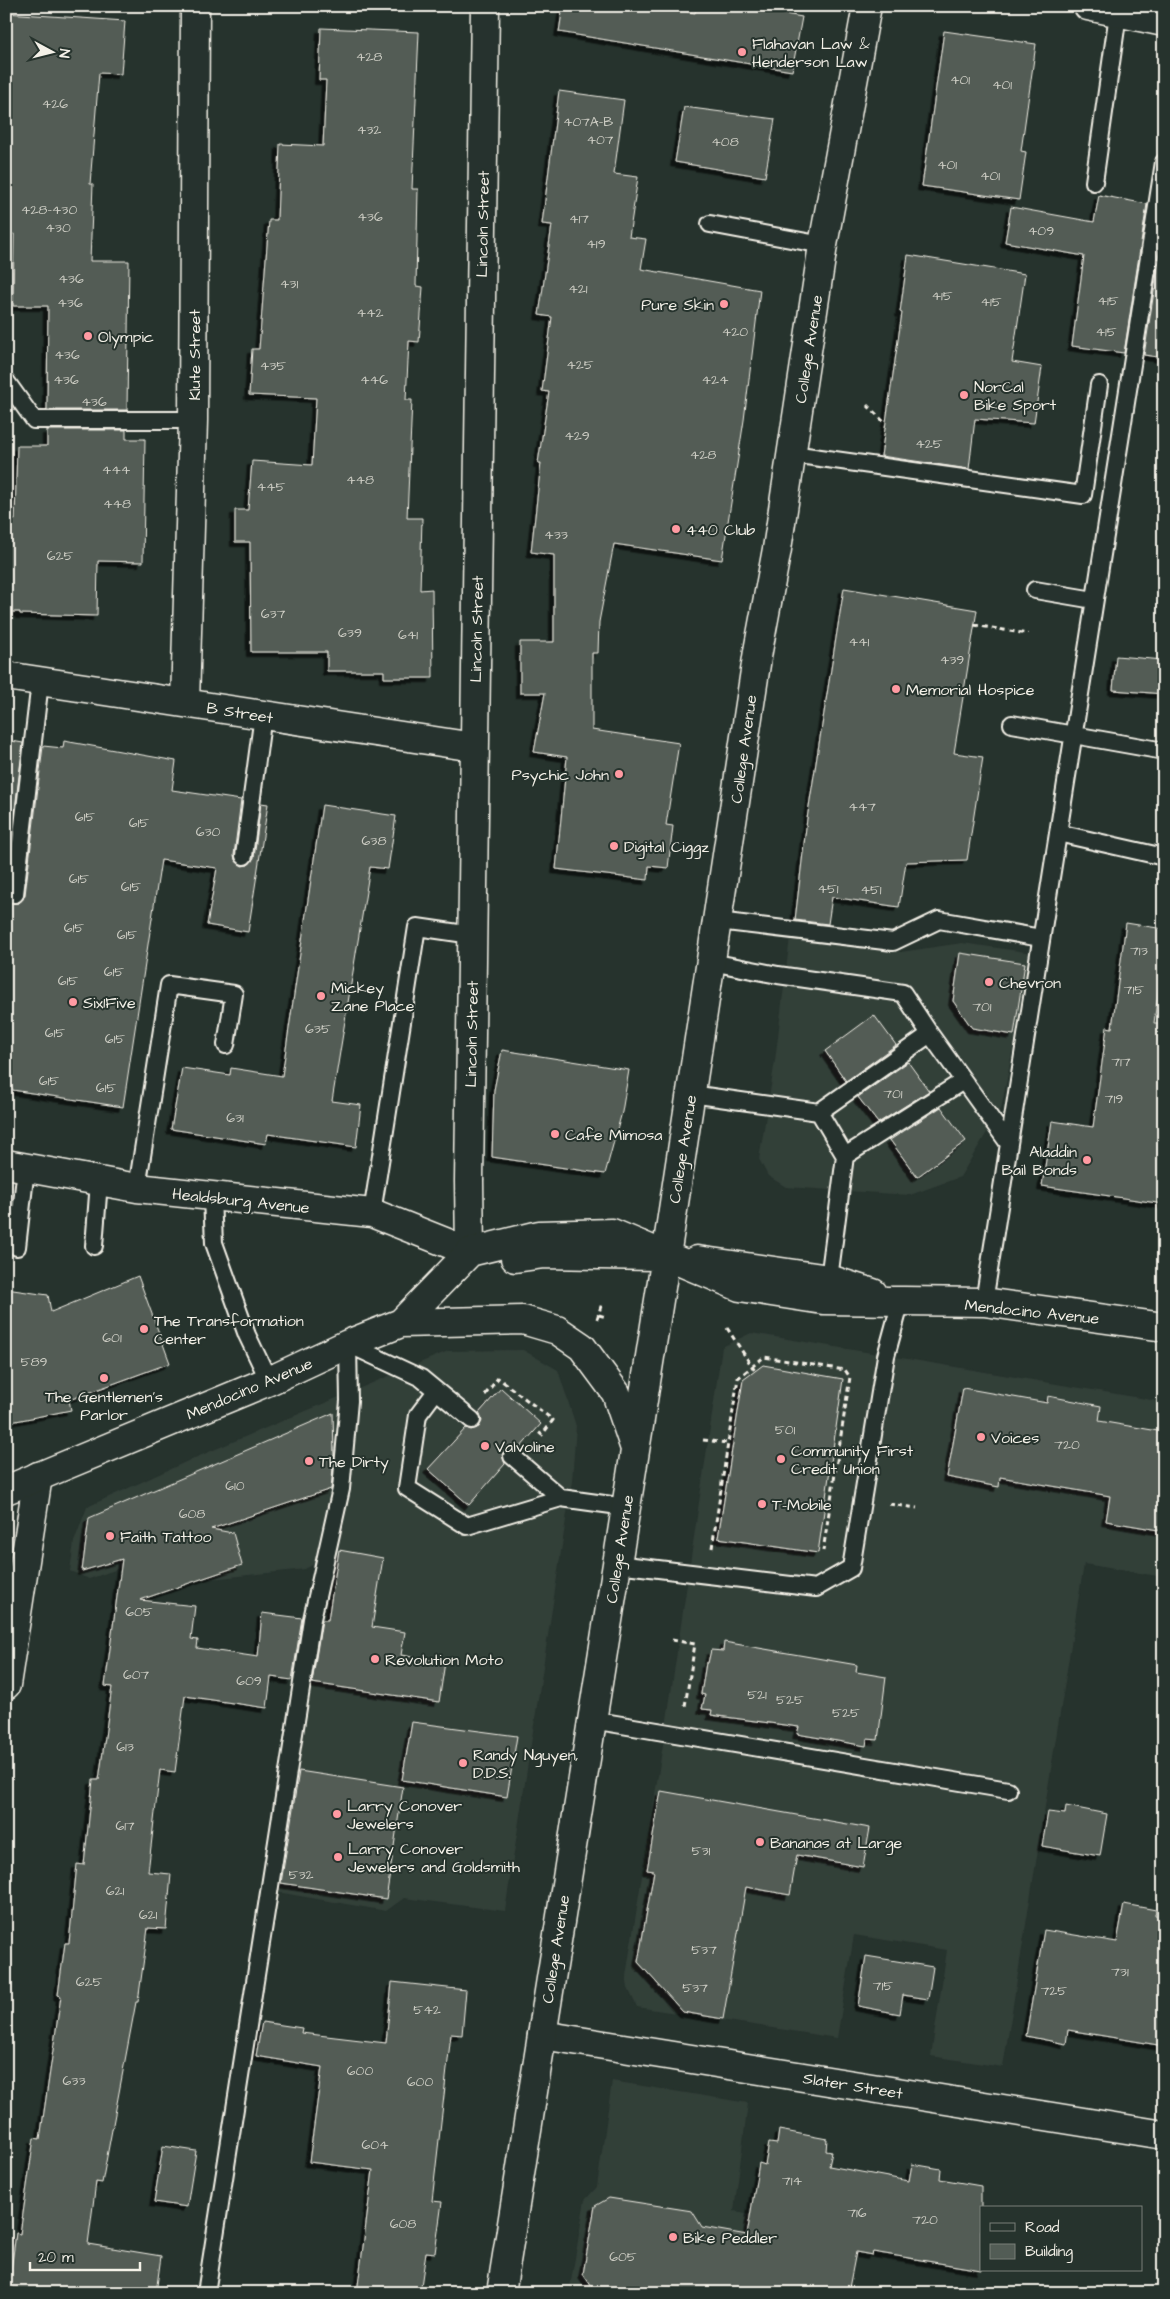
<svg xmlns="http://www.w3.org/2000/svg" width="1170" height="2299" viewBox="0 0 1170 2299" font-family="'Architects Daughter',sans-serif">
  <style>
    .built { fill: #333f39 }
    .building { fill: #525c55; stroke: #f4f1e8; filter: url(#shadow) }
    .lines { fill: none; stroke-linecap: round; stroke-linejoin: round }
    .service-casing { stroke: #f4f1e8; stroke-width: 20 }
    .minor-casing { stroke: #f4f1e8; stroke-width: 31 }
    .secondary-casing { stroke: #f4f1e8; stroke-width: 31 }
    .path { stroke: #f4f1e8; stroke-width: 3; stroke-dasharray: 5 4; stroke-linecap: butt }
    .service { stroke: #26332d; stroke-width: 16 }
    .minor { stroke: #26332d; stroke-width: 28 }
    .secondary { stroke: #26332d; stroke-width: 28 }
    .poi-dot { fill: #ff9aa2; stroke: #26332d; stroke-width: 2 }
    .labels { text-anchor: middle; stroke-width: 4; stroke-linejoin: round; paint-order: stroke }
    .number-label { font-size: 14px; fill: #ccccc3 }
    .poi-label { font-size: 16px; fill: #f4f1e8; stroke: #26332d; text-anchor: start }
    .street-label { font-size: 16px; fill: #f4f1e8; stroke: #26332d }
  </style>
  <defs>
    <filter id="shadow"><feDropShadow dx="-4.5" dy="4.5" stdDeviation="0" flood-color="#0009"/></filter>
  </defs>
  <rect width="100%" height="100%" fill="#26332d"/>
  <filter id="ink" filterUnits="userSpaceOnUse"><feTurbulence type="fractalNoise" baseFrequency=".02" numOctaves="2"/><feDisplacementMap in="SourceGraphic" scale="10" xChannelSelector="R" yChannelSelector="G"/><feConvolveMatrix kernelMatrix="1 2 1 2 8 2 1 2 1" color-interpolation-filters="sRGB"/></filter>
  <g filter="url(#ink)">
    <path class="built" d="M790,937L901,952L962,943L1032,953L1001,1109L960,1177L910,1195L786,1187L768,1176L759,1159L775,1061Z
      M751,1333L1164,1402V1577L1084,1564L1003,2067L931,2056L947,1950L854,1935L837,2038L637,2007L628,1988L626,1976L668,1713L722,1347Z
      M523,1350L558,1370L576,1426L572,1481L505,1911L404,1898L386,1911L277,1892L331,1555L305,1569L211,1579L172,1550L89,1579L70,1571L74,1542L87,1507L190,1460L448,1351Z
      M612,2081L748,2103L734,2211L819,2225L809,2293H569L585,2200L597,2187Z"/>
    <path class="building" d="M563,6H654L695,13L697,6H739L802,17L792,71L559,32Z
      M6,13L125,21L121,74L99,73L90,184H93L90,261H129L127,410H47L48,306H13L14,234H6Z
      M321,28L419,32L412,189H418L416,286L423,287L419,342L409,341L406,400H412L407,518H422L420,590L432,589L433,678H384V671H327V652H251L250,542H235V510H248L252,461L312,465L316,398L249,395L252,349H259L269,220H277L280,144L323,146L326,80H319Z
      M944,31L1036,44L1021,151L1026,152L1019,200L922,186Z
      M559,91L624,100L614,174L638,177L629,237L646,239L641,269L760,290L744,420L722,560L614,544L599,622L598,653H592V730L679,743L666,825L673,826L668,868L649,866L648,880L556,869L567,757L534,752L545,693H520V642H554V555L531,552L541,463H538L549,392L542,391L552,317L539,315L552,225L542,224Z
      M684,107L775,119L765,177L675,162Z
      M1099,195L1147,204L1124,353L1072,346L1084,256L1005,242L1011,207L1094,222Z
      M1164,228V358L1144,355Z
      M908,255L1025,274L1012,362L1042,367L1034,423L975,419L969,469L881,456L902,313L900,312Z
      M47,430H126V439H145L143,562L98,561L97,616L20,614V612H6V520H15L17,446H47Z
      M844,588L977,610L954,753L983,757L967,860L906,862L899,907L832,897L828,924L795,920L807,819Z
      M1116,656L1164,660V694L1113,690Z
      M6,740L23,743L6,883Z
      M64,741L176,761L172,790L241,800L234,855L235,860L242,866L248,865L254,858L261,803L268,804L248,932L207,925L217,868L161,860L123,1107L6,1089V903H19L25,895L43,746L63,748Z
      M322,805L396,816L388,869L370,867L332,1101L361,1105L356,1147L268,1134L266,1144L171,1129L182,1068L230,1075L231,1068L282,1076Z
      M1126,923L1164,929V950L1154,1023H1164V1204L1042,1186L1052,1121L1093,1127L1107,1027L1112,1028Z
      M960,953L1025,963L1014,1035L972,1028L953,1001Z
      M874,1015L896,1045L846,1081L825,1051Z
      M502,1050L629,1070L622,1112L605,1174L492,1157L494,1090Z
      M908,1062L929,1091L878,1123L858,1097Z
      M941,1107L966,1141L917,1177L890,1140Z
      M138,1276L170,1363L69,1400L71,1410L6,1423V1289L48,1295L51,1312Z
      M763,1365L843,1379L818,1553L718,1538L743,1380Z
      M501,1388L541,1424L519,1449L513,1446L505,1449L502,1455L505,1464L469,1505L428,1469L466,1428L471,1430L479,1427L482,1421L479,1413Z
      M963,1388L1047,1403L1048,1396L1101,1406L1099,1421L1164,1432V1531L1106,1521L1110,1496L1000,1477L999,1487L947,1477Z
      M333,1413L334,1457L331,1489L211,1529L233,1533L242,1565L140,1600L195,1606L191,1639L198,1640L197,1648L258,1657L262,1613L302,1618L292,1680L271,1677L267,1708L185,1696L175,1772L160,1770L148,1872L171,1874L166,1929L148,1928L138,2002H136L102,2183L96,2182L88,2244L161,2256L156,2293H8L16,2233L20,2234L34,2138L40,2139L61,1996L58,1995L65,1943H69L77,1864L84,1865L93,1780H99L112,1687L105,1686L122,1559L82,1571L89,1518Z
      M339,1550L383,1558L372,1627L405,1632L401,1655L445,1662L439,1702L312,1683L322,1620H328Z
      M724,1642L857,1665L856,1672L886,1677L878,1740L867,1739L866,1746L797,1734L799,1727L711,1715L712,1710L702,1709L705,1695L701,1694L706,1663H708L711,1650L723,1651Z
      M412,1722L517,1736L507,1797L402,1780Z
      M299,1771L403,1787L386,1899L281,1883Z
      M661,1791L870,1828L863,1867L797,1855L790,1895L746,1887L723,2019L683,2012L638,1962L654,1871L647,1870Z
      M1066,1806L1107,1814L1100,1856L1042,1846L1048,1812L1065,1814Z
      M1124,1904L1156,1910L1155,1915L1164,1916V2046L1068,2030L1066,2044L1026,2036L1044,1930L1117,1942Z
      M866,1956L933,1967L928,1999L903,1995L900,2014L858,2006Z
      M392,1982L466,1990L462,2035L451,2034L432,2201L442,2202L435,2253L426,2252L420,2293H357L373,2170L309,2162L322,2067L256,2056L262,2022L302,2028L301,2033L386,2043Z
      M779,2130L827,2139L826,2151L832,2152L829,2166L909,2181L912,2164L941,2169L940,2179L981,2186V2270L873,2252L872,2255L856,2252L848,2293H608L594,2290L583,2274L595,2206L609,2198L692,2211L702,2227L747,2235L759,2163L765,2165L769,2143L777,2144Z
      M163,2146L196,2151L187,2207L154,2202Z"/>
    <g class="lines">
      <defs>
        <path id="service" d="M1094,182L1118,14
          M710,224L823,245
          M6,381L34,420H193
          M792,454L1083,495L1099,385
          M1035,590L1094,600
          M1012,724L1164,751
          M1058,833L1164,857
          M244,856L263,715
          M6,893L15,894L40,682
          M718,921L893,942L939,920L1041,938
          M711,962L778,975L903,993L930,1034L1009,1144
          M691,1094L819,1112L930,1034
          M819,1112L845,1156L829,1279
          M845,1156L963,1081
          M137,1188L169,985L234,994L226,1045
          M212,1198L214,1243L247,1335L269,1381
          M372,1213L417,927L472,935
          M94,1246L99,1182
          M17,1247L26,1168
          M984,1302L1164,162
          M436,1391L418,1415L407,1488L467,1526L561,1498L626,1507
          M512,1456L561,1498
          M617,1564L816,1588L851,1568L886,1356L901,1301
          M592,1720L1008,1790
          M206,2293L312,1619L341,1489L349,1401L348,1344L421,1378L472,1420"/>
        <path id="minor" d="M1088,6L1164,22
          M6,676L474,747
          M185,703L193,420L195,6
          M6,1164L137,1188L372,1213L470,1252L469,1181L485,6
          M6,1685L38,1476
          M542,2035L1164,2135"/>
        <path id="secondary" d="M515,1258L544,1254L654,1256
          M697,1260L829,1279L873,1293
          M401,1323L523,1320L557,1330L582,1347L616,1393L634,1446
          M6,1490L269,1381L348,1344L401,1323L470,1252L539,1235L612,1233L740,1287L823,1300L984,1302L1164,1327
          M501,2293L666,1256L758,651L777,549L823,245L867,6"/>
      </defs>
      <use href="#service" class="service-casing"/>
      <use href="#minor" class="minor-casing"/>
      <use href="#secondary" class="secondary-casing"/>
      <path class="path" d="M867,405L885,423
        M974,625L1028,634
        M599,1315L606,1317
        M597,1319L602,1303
        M727,1328L755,1371
        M485,1395L498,1378L553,1420L542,1435L536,1430
        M703,1440L728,1443
        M889,1504L917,1508
        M712,1548L738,1378L764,1357L845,1370L850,1377L823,1551
        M672,1640L695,1644L685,1706"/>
      <use href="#service" class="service"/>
      <use href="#minor" class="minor"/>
      <use href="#secondary" class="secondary"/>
    </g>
  </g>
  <g class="poi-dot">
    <circle cx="742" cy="52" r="5"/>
    <circle cx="724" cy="304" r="5"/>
    <circle cx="88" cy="336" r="5"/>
    <circle cx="964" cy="395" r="5"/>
    <circle cx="676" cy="529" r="5"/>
    <circle cx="896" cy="689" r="5"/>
    <circle cx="619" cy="774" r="5"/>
    <circle cx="614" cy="846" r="5"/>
    <circle cx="989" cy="982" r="5"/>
    <circle cx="321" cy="996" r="5"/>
    <circle cx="73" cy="1002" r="5"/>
    <circle cx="555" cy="1134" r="5"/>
    <circle cx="1087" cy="1160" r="5"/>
    <circle cx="144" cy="1329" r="5"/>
    <circle cx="104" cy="1378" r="5"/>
    <circle cx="981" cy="1437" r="5"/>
    <circle cx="485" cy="1446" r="5"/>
    <circle cx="781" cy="1459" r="5"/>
    <circle cx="309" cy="1461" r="5"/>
    <circle cx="762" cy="1504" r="5"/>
    <circle cx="110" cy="1536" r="5"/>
    <circle cx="375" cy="1659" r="5"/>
    <circle cx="463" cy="1763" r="5"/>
    <circle cx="337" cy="1814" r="5"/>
    <circle cx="760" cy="1842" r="5"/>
    <circle cx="338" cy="1857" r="5"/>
    <circle cx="673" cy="2237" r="5"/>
  </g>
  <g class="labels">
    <g class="number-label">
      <text x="369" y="61">428</text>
      <text x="960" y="84">401</text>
      <text x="1002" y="89">401</text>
      <text x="55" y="108">426</text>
      <text x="588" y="126">407A-B</text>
      <text x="369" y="134">432</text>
      <text x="600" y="144">407</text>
      <text x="725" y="146">408</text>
      <text x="947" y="169">401</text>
      <text x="990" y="180">401</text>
      <text x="49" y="214">428-430</text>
      <text x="370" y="221">436</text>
      <text x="579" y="223">417</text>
      <text x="58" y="232">430</text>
      <text x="1041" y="235">409</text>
      <text x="596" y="248">419</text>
      <text x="71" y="283">436</text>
      <text x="289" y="288">431</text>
      <text x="578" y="293">421</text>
      <text x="942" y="300">415</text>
      <text x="1108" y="305">415</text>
      <text x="991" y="306">415</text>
      <text x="70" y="307">436</text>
      <text x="370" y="317">442</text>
      <text x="735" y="336">420</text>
      <text x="1106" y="336">415</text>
      <text x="67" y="359">436</text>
      <text x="580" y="369">425</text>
      <text x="273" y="370">435</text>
      <text x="66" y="384">436</text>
      <text x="374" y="384">446</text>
      <text x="715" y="384">424</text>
      <text x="94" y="406">436</text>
      <text x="577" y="440">429</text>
      <text x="929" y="448">425</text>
      <text x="703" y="459">428</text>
      <text x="116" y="474">444</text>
      <text x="360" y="484">448</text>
      <text x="271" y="491">445</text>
      <text x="117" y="508">448</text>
      <text x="556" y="539">433</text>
      <text x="60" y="560">625</text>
      <text x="273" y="618">637</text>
      <text x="350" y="637">639</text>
      <text x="408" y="639">641</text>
      <text x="859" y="646">441</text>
      <text x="952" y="664">439</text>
      <text x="862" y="811">447</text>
      <text x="85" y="821">615</text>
      <text x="139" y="827">615</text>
      <text x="208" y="836">630</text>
      <text x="374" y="845">638</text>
      <text x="79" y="883">615</text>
      <text x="131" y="891">615</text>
      <text x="828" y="893">451</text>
      <text x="871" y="894">451</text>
      <text x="74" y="932">615</text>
      <text x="127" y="939">615</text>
      <text x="1139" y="955">713</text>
      <text x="114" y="976">615</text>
      <text x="68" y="985">615</text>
      <text x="1134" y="994">715</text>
      <text x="982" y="1011">701</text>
      <text x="318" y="1033">635</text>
      <text x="55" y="1037">615</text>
      <text x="115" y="1043">615</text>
      <text x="1121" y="1066">717</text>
      <text x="49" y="1085">615</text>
      <text x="106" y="1092">615</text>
      <text x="893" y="1098">701</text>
      <text x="1114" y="1103">719</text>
      <text x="235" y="1122">631</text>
      <text x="112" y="1342">601</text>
      <text x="34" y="1366">589</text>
      <text x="785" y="1434">501</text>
      <text x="1067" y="1449">720</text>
      <text x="235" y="1490">610</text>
      <text x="192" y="1518">608</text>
      <text x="139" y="1616">605</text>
      <text x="136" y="1679">607</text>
      <text x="249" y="1685">609</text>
      <text x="757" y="1699">521</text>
      <text x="790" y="1704">525</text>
      <text x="846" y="1717">525</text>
      <text x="125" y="1751">613</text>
      <text x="125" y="1830">617</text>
      <text x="701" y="1855">531</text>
      <text x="301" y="1879">532</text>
      <text x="115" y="1895">621</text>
      <text x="148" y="1919">621</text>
      <text x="704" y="1954">537</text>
      <text x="1120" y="1976">731</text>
      <text x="89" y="1986">625</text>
      <text x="883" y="1990">715</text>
      <text x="695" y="1992">537</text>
      <text x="1054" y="1995">725</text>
      <text x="427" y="2014">542</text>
      <text x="360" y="2075">600</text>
      <text x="74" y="2085">633</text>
      <text x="420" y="2086">600</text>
      <text x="375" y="2149">604</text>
      <text x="792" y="2185">714</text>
      <text x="857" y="2217">716</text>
      <text x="925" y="2224">720</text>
      <text x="403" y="2228">608</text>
      <text x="623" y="2261">605</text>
    </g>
    <g class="poi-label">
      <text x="752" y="49">Flahavan Law &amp;<tspan x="752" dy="18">Henderson Law</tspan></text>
      <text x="714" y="310" text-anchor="end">Pure Skin</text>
      <text x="98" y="342">Olympic</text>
      <text x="974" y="392">NorCal<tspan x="974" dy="18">Bike Sport</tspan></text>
      <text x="686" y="535">440 Club</text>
      <text x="906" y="695">Memorial Hospice</text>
      <text x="609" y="780" text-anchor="end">Psychic John</text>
      <text x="624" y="852">Digital Ciggz</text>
      <text x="999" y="988">Chevron</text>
      <text x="331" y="993">Mickey<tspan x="331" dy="18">Zane Place</tspan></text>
      <text x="83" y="1008">Six1Five</text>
      <text x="565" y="1140">Cafe Mimosa</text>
      <text x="1077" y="1157" text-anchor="end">Aladdin<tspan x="1077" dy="18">Bail Bonds</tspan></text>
      <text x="154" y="1326">The Transformation<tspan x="154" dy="18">Center</tspan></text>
      <text x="104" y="1402" text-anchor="middle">The Gentlemen's<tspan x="104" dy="18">Parlor</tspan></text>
      <text x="991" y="1443">Voices</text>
      <text x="495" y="1452">Valvoline</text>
      <text x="791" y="1456">Community First<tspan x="791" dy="18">Credit Union</tspan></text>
      <text x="319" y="1467">The Dirty</text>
      <text x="772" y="1510">T-Mobile</text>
      <text x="120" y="1542">Faith Tattoo</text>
      <text x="385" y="1665">Revolution Moto</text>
      <text x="473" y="1760">Randy Nguyen,<tspan x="473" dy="18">D.D.S.</tspan></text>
      <text x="347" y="1811">Larry Conover<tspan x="347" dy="18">Jewelers</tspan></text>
      <text x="770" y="1848">Bananas at Large</text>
      <text x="348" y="1854">Larry Conover<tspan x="348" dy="18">Jewelers and Goldsmith</tspan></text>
      <text x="683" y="2243">Bike Peddler</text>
    </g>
    <g class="street-label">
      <text transform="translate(482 224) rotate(-89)" y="6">Lincoln Street</text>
      <text transform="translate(808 349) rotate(-81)" y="6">College Avenue</text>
      <text transform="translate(194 355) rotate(-90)" y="6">Klute Street</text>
      <text transform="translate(476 629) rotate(-89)" y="6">Lincoln Street</text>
      <text transform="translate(240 712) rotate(9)" y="6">B Street</text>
      <text transform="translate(743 749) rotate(-82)" y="6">College Avenue</text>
      <text transform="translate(471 1034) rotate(-89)" y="6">Lincoln Street</text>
      <text transform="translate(682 1149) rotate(-81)" y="6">College Avenue</text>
      <text transform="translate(241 1200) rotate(6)" y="6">Healdsburg Avenue</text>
      <text transform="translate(1032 1311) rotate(6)" y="6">Mendocino Avenue</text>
      <text transform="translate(249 1388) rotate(-23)" y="6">Mendocino Avenue</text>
      <text transform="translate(619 1549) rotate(-81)" y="6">College Avenue</text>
      <text transform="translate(555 1949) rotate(-81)" y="6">College Avenue</text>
      <text transform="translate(853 2085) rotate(9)" y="6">Slater Street</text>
    </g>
  </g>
  <rect width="1170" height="2299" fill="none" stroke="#26332d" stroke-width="25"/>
  <rect x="12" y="12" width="1145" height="2274" fill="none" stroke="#f4f1e8" stroke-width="2" filter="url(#ink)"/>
  <rect x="980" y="2206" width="162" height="65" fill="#26332d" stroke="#787f78"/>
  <rect x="990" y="2223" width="25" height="8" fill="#26332d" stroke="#787f78"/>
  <text x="1025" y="2232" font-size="15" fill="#f4f1e8">Road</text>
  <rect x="990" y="2244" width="25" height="15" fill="#525c55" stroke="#787f78"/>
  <text x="1025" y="2256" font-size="15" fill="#f4f1e8">Building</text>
  <g transform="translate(52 52) rotate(97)" stroke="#26332d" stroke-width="4" paint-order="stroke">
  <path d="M0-4L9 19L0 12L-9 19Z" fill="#f4f1e8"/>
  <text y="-8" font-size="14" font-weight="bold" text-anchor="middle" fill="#f4f1e8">N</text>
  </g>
  <path d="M30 2262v8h110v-8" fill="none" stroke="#f4f1e8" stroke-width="2.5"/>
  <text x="38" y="2262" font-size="15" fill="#f4f1e8" stroke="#26332d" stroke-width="4" paint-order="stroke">20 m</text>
</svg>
